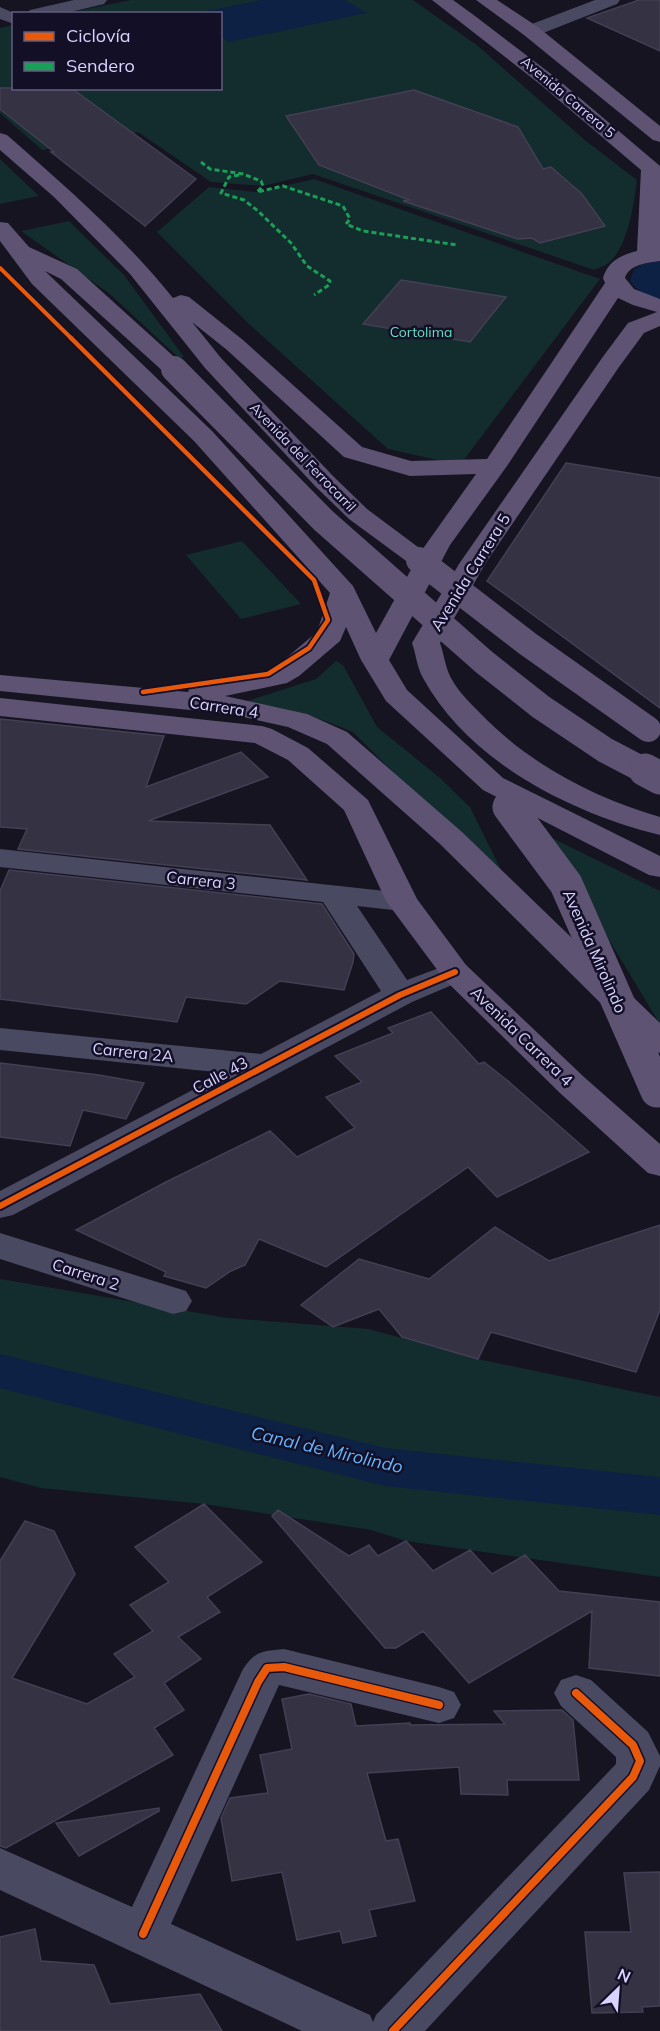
<svg xmlns="http://www.w3.org/2000/svg" width="660" height="2031" viewBox="0 0 660 2031" font-family="Mulish,sans-serif">
  <style>
    .green { fill: #132c2d }
    .water { fill: #0d2144 }
    .lines { fill: none; stroke-linecap: round; stroke-linejoin: round }
    .canal { fill: #0d2144; fill-rule: evenodd }
    .building { fill: #343243; stroke: #433f54; stroke-width: 1.5 }
    .minor { fill: #4a4962; fill-rule: evenodd }
    .major { fill: #5e5373; fill-rule: evenodd }
    .major-bridge-far1 { stroke: #5e5373; stroke-width: 26 }
    .major-bridge { stroke: #5e5373; stroke-width: 33 }
    .quiet { stroke: #1a9f57; stroke-width: 3; stroke-dasharray: 5 3; stroke-linecap: butt }
    .cycleway-far3-casing { stroke: #130f26; stroke-width: 6 }
    .cycleway-far2-casing { stroke: #130f26; stroke-width: 8 }
    .cycleway-far1-casing { stroke: #130f26; stroke-width: 10 }
    .cycleway-casing { stroke: #130f26; stroke-width: 11 }
    .cycleway-far3 { stroke: #e8590c; stroke-width: 4 }
    .cycleway-far2 { stroke: #e8590c; stroke-width: 4.5 }
    .cycleway-far1 { stroke: #e8590c; stroke-width: 6 }
    .cycleway { stroke: #e8590c; stroke-width: 8 }
    .labels { text-anchor: middle; stroke-width: 5; stroke-linejoin: round; paint-order: stroke }
    .far-street-label { font-size: 14px; fill: #d9d4ff; stroke: #130f26 }
    .far-park-label { font-size: 14px; fill: #5fe0c0; stroke: #130f26 }
    .street-label { font-size: 16px; fill: #d9d4ff; stroke: #130f26 }
    .water-label { font-size: 18px; font-style: italic; fill: #62b6ff; stroke: #130f26 }
  </style>
  <rect width="100%" height="100%" fill="#161421"/>
  <path class="green" d="M131,0H413L478,46L586,141L637,180C634,203 628,250 607,264C604,266 598,268 594,270L313,174L263,186L211,182L138,132L42,150L0,113V28L13,25L14,88H220V14L67,13Z
    M0,159L39,196L0,204Z
    M314,179L600,279L460,465L388,449L249,324L157,232L209,187L257,192Z
    M69,221L124,275L184,357L179,358L110,294L21,231Z
    M242,541L301,604L241,619L186,555Z
    M336,661L343,665L377,727L440,778L470,807L511,890L353,732C317,716 283,707 244,702L316,679Z
    M546,835L660,891V1024L658,1021Z
    M0,1279L228,1318L369,1329L478,1359L660,1397V1577L406,1541L371,1530L204,1504L41,1488L0,1477Z"/>
  <path class="water" d="M262,0H345L367,13L229,42L221,37L220,14L196,13Z
    M660,261V299C647,296 637,292 630,281L634,269L643,264Z"/>
  <g class="lines">
    <path class="canal" d="M0,1354L385,1448L660,1477V1515L385,1486L0,1388Z"/>
  </g>
  <path class="building" d="M639,0H660V51L587,18Z
    M0,88H71L196,179L145,226L51,152H54L0,109Z
    M414,90L518,127L543,169L551,167L582,194L605,226L540,243L532,238L518,239L403,201L409,200L319,165L286,116Z
    M401,280L506,297L470,342L363,324Z
    M566,463L660,478V708L487,581Z
    M0,719L164,736L146,787L241,752L268,777L148,821L270,825L307,880L18,849L27,829L0,827Z
    M9,870L322,904L354,954L353,962L344,990L280,981L246,1004L186,997L177,1022L0,999V891Z
    M431,1012L479,1064L484,1062L508,1081L589,1152L497,1197L468,1167L326,1267L259,1239L245,1265L231,1271L206,1288L164,1276L166,1272L76,1230L166,1182L270,1131L297,1157L355,1128L326,1097L362,1082L335,1056L393,1033L388,1028Z
    M0,1063L99,1075L144,1083L126,1119L83,1110L70,1146L0,1137Z
    M660,1225V1310L636,1372L491,1332L478,1359L402,1337L379,1309L333,1327L301,1305L359,1259L429,1279L495,1227L549,1261Z
    M204,1504L262,1562L207,1597L220,1612L178,1637L201,1659L164,1683L184,1710L154,1728L173,1755L6,1848L0,1846V1561L25,1521L54,1531L75,1574L12,1678L87,1704L135,1677L114,1654L153,1631L130,1605L169,1582L135,1547Z
    M278,1510L349,1556L369,1545L378,1556L406,1541L433,1571L470,1550L492,1574L525,1555L559,1591L660,1602V1676L589,1668L592,1611L469,1683L423,1631L396,1648H385L272,1516Z
    M309,1694L351,1704L356,1726L410,1723V1725L505,1724L494,1711L562,1710L573,1720L579,1780H507L508,1795L461,1794L459,1767L367,1773L386,1841L398,1839L415,1901L369,1910L376,1936L343,1943L340,1931L297,1940L282,1872L232,1881L221,1818L230,1798L268,1793L260,1755L292,1749L282,1699Z
    M159,1808V1811L79,1856L56,1823Z
    M660,1872V2006L642,2007L643,2012L592,2013L585,1932H631L624,1873Z
    M35,1929L41,1961L94,1965L110,2004L200,1994L222,2031H0V1937Z"/>
  <g class="lines">
    <path class="minor" d="M74,0H107L104,4L62,14H27L30,10Z
      M595,0H620L617,4L538,35H524L522,31L524,27Z
      M0,7L16,14H14V24L0,19Z
      M0,849L413,894L418,901L413,908L402,911L357,906L407,980L455,962L466,965L471,972L466,979L412,1002L13,1215L0,1218V1191L225,1073L0,1050V1028L261,1054L381,991L323,902L0,867Z
      M0,1233L186,1291L192,1301L186,1311L173,1314L0,1259Z
      M284,1649L439,1687L454,1692L461,1705L454,1718L439,1723L279,1685L171,1924L370,2015L373,2022L376,2015L616,1764V1757L561,1706L554,1693L561,1680L576,1675L591,1680L648,1732L660,1756V1766L649,1790L425,2031H302L0,1890V1848L132,1907L243,1669C255,1651 263,1651 284,1649Z"/>
    <path class="major" d="M432,0H453L475,16L555,77L660,166V261C648,263 629,264 625,278L634,289L660,299V326L644,333L619,367L485,564L440,643C444,654 445,667 451,678C458,691 469,702 480,713C529,764 592,797 660,817V835C571,813 469,762 423,678C417,668 416,654 412,643L459,564L602,358L628,323L657,312L633,305L618,298L507,466L450,545L389,660L407,690L503,778L660,856V877L649,875L483,790L386,701L361,660L346,627L340,641L299,676L287,683L225,696L307,714L347,732L462,832L660,1023V1053L648,1050L440,844L327,744L288,727L230,714L0,691V675L188,692L191,685L249,676L267,671L279,664L317,632L330,593L194,441L32,284L0,241V222L8,223L29,247L77,269L182,364L186,369L182,374L174,376L166,374L61,279L45,271L212,431L353,586L376,633L413,566L349,519L315,486L205,368L130,274L54,197L0,150V133L7,135C65,186 124,237 173,298L181,295L189,297L243,340L362,447L411,461L487,459L605,283L603,278C608,261 621,255 637,251L641,170L541,85ZM192,322L227,350L344,457L410,476L476,474L422,550L367,509L333,476L221,358Z
      M476,0H497L538,27L660,126V142L653,140L524,35Z
      M0,698L262,726L272,729L308,748L368,800L417,899L466,965L584,1077L660,1144V1176L648,1173L560,1093L444,979L386,901L344,810L288,760L255,743L0,716Z"/>
    <path class="major-bridge-far1" d="M174,369L324,521L484,662L541,707L605,750L647,772
      M419,560L528,644L648,729"/>
    <path class="major-bridge" d="M645,770L660,778
      M509,807L566,884L657,1091"/>
    <path class="quiet" d="M201,162L210,169L243,174L261,181L263,186L257,192L283,186L343,206L350,219L346,224L363,231L457,245
      M239,175L229,177L221,193L244,200L258,211L291,243L307,266L330,281L329,285L314,295"/>
    <defs>
      <path id="cycleway-far3" d="M0,268L72,339"/>
      <path id="cycleway-far2" d="M71,338L314,580L328,620L309,648L268,674L143,692"/>
      <path id="cycleway-far1" d="M0,1206L400,995L455,972"/>
      <path id="cycleway" d="M143,1934L258,1682L267,1668L284,1667L439,1705
        M393,2031L633,1777L640,1761L633,1745L576,1693"/>
    </defs>
    <use href="#cycleway-far3" class="cycleway-far3-casing"/>
    <use href="#cycleway-far2" class="cycleway-far2-casing"/>
    <use href="#cycleway-far1" class="cycleway-far1-casing"/>
    <use href="#cycleway" class="cycleway-casing"/>
    <use href="#cycleway-far3" class="cycleway-far3"/>
    <use href="#cycleway-far2" class="cycleway-far2"/>
    <use href="#cycleway-far1" class="cycleway-far1"/>
    <use href="#cycleway" class="cycleway"/>
  </g>
  <g class="labels">
    <g class="far-street-label">
      <text transform="translate(568 97) rotate(40)" y="5">Avenida Carrera 5</text>
      <text transform="translate(303 457) rotate(46)" y="5">Avenida del Ferrocarril</text>
    </g>
    <g class="far-park-label">
      <text x="421" y="337">Cortolima</text>
    </g>
    <g class="street-label">
      <text transform="translate(470 572) rotate(-58)" y="6">Avenida Carrera 5</text>
      <text transform="translate(224 707) rotate(9)" y="6">Carrera 4</text>
      <text transform="translate(201 880) rotate(6)" y="6">Carrera 3</text>
      <text transform="translate(595 951) rotate(66)" y="6">Avenida Mirolindo</text>
      <text transform="translate(522 1036) rotate(44)" y="6">Avenida Carrera 4</text>
      <text transform="translate(133 1052) rotate(6)" y="6">Carrera 2A</text>
      <text transform="translate(220 1075) rotate(-28)" y="6">Calle 43</text>
      <text transform="translate(86 1274) rotate(18)" y="6">Carrera 2</text>
    </g>
    <g class="water-label">
      <text transform="translate(327 1450) rotate(13)" y="6">Canal de Mirolindo</text>
    </g>
  </g>
  <rect x="12" y="12" width="210" height="78" fill="#130f26" stroke="#625e7d" stroke-width="1.5"/>
  <rect x="24" y="32" width="30" height="9" fill="#e8590c" stroke="#625e7d" stroke-width="1.5"/>
  <text x="66" y="42" font-size="18" fill="#d9d4ff">Ciclovía</text>
  <rect x="24" y="62" width="30" height="9" fill="#1a9f57" stroke="#625e7d" stroke-width="1.5"/>
  <text x="66" y="72" font-size="18" fill="#d9d4ff">Sendero</text>
  <g transform="translate(618 1989) rotate(25)" stroke="#130f26" stroke-width="4.5" paint-order="stroke">
  <path d="M0-4.5L10 22L0 15L-10 22Z" fill="#d9d4ff"/>
  <text y="-9" font-size="16" font-weight="bold" text-anchor="middle" fill="#d9d4ff">N</text>
  </g>
</svg>
